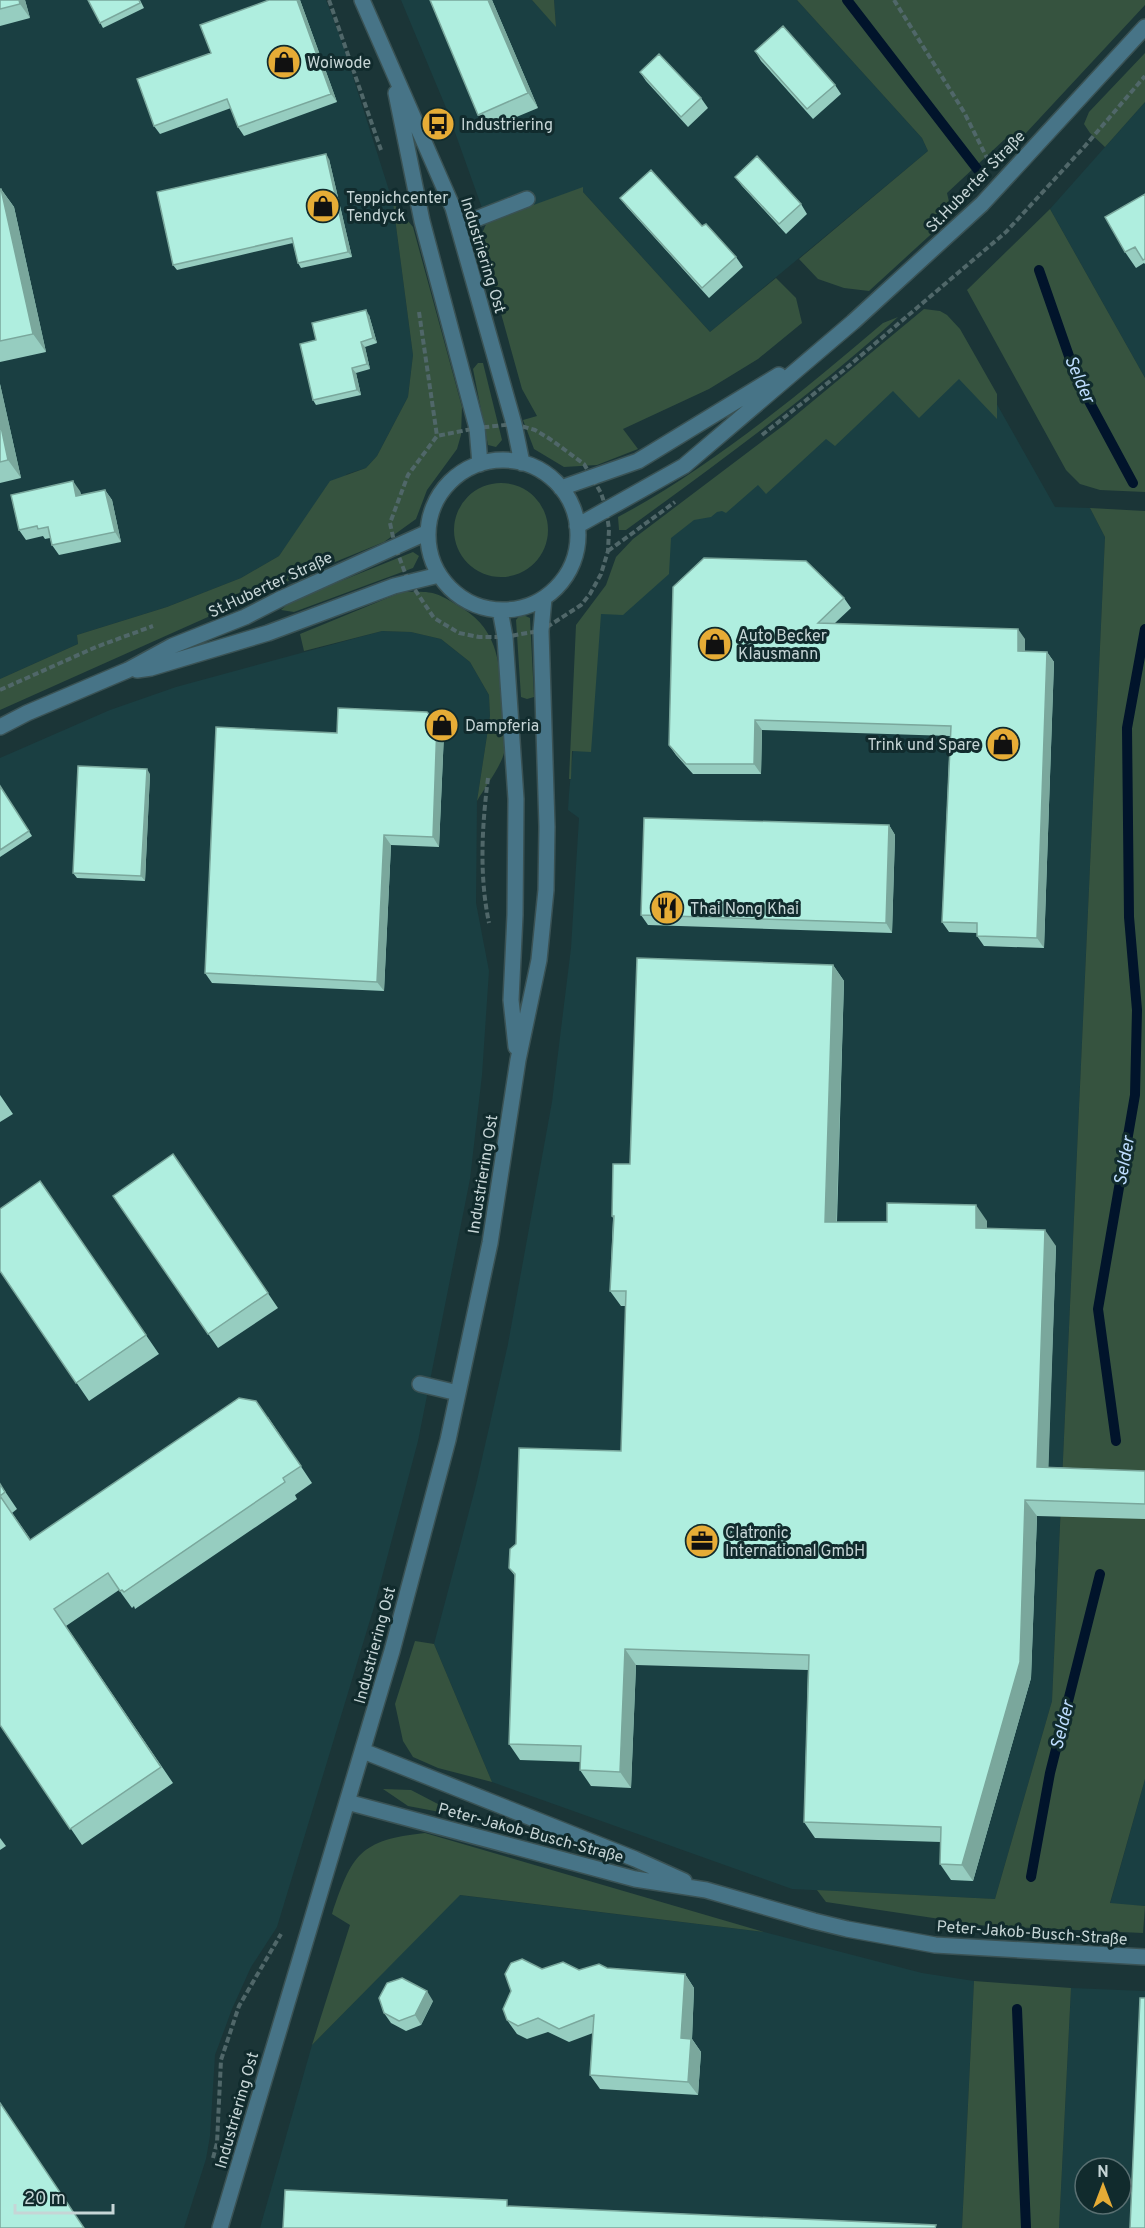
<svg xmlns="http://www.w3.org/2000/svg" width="1145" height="2228" viewBox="0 0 1145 2228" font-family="Overpass,sans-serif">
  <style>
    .built { fill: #1a3f42; fill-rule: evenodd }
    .green { fill: #36533f }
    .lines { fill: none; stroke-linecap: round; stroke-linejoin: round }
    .stream { stroke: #01142b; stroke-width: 10 }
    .minor-casing { stroke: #3a5254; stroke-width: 18 }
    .path { stroke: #506769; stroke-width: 4; stroke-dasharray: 6 3; stroke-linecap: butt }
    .minor { stroke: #477487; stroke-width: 15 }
    .wall { fill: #96cdc0 }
    .shaded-wall { fill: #7aa79c }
    .building { fill: #afeedf; stroke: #7aa79c; stroke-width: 1.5 }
    .labels { text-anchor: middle; stroke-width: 6; stroke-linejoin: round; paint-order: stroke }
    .poi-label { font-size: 16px; fill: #c6d5d6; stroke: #112b2d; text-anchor: start }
    .street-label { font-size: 16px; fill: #c6d5d6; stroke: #112b2d }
    .water-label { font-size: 18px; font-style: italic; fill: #bddcfe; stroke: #112b2d }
  </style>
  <rect width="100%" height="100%" fill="#1b3537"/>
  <path class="built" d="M0,0H326L341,39L393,203L413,355L408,397L377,456L366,468L347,474L305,520L279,556L241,578L167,607L77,635L78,644L0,679Z
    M401,0H532L556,26L554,0H797L922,138L928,151L710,332L583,192L487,222L447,110Z
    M1145,102V378L1050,209Z
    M956,332L1055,507L1090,508L1105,537L1052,1701L995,1899L792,1889L492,1782L434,1644L476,1485L508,1344L552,1102L571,948L579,818L568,810L569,794L582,651L591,605L665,536Z
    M382,631L411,632L441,639L470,662L489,695L490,716L477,801L476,903L489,971L482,1075L470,1179L418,1441L374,1607L277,1927L251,1967L232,2009L215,2055L210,2136L206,2159L184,2228H0V758L110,710L176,687Z
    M1145,1779V1906L1110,1904Z
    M459,1895L764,1932L922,1973L974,1981L962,2228H260L312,2045Z
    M1071,1988L1145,1991V2228H1059ZM1085,2168H1121V2204H1085Z"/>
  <path class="green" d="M532,0H554L556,27Z
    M797,0H1145V5L1011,149L1005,139L947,193L952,215L869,291L844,288L818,279L799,259L928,151L922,138Z
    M1145,53V102L1105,147L1090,133L1084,124L1089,112Z
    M583,187V192L710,332L776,278L796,298L802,323L758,359L709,389L623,429L638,449L597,465L564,467L534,449L523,420L537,416L522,389L480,238L487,222Z
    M393,203L413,227L462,407L461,435L457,449L427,490L416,519L384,542L286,582L0,710V679L78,644L77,635L167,607L241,578L279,556L330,481L366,468L377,456L408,397L413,355Z
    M1050,209L1145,378V492L1100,490L1080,484L1066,470L967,290Z
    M924,309L940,311L947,315L960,329L997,394V419L959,379L919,418L893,391L835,446L826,439L766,494L758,485L726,513L722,511L717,512L711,517L694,520L671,538L669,574L623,615L601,614L591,752L572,751L571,779H569L576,625L606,585L616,557L633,539L784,425Z
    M898,317C813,394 719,462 626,530H619L618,517C712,467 802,392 883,323Z
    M478,363H483L502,440L496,447L488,445L473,369Z
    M454 530a47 47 0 1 1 94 0a47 47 0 1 1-94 0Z
    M1090,508L1145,511V1779L1110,1903L1145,1906L1143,1933L987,1926L826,1902L817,1890L995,1899L1052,1701L1105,537Z
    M413,552L419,556L413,568L294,612L281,610L291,601Z
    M402,592C433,591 435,591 462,608C500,631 500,667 502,708C503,720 507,743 504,753C501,766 484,789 477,801L490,716L489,695L470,662L441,639L411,632L382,631L304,651L300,634Z
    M521,614L530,618L534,697L527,699L521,697L516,620Z
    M415,1641L434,1644L492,1782L438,1768L413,1757L403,1741L395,1704Z
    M383,1789L411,1790L461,1816L408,1806Z
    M425,1833L764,1932L460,1895L312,2045L350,1925L332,1914C352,1855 359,1840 425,1833Z
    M974,1981L1071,1988L1059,2228H962Z"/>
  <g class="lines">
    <path class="stream" d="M847,0L978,170
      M1039,270L1077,379L1133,483
      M1116,1441L1098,1309L1135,1095L1137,1010L1129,917L1127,728L1145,629
      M1031,1877L1050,1773L1100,1574
      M1017,2009L1026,2228"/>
    <defs>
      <path id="minor" d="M362,0L453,208L514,424L522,463
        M396,93L422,221L477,428L480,464
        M458,226L527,199
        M428 535a75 75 0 1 1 150 0a75 75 0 1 1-150 0Z
        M561,488L638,461L779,375
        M577,526L684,466L853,322L982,204L1145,27
        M500,610L505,637L516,799L515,915L511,1000L516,1047
        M137,670L151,668L268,633L394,586L439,575
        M0,727L27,713L128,670L172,646L245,617L282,598L428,532
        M420,1384L458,1393
        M363,1751L635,1859L684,1881
        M347,1802L635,1879L706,1890L814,1921L847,1929L935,1945L1145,1957
        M220,2228L392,1651L448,1440L490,1243L518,1060L539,960L546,890L547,827L541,631L544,598"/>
    </defs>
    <use href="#minor" class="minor-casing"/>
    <path class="path" d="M329,0L381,150
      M894,0L964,112L989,162
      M419,312L437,436
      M514,424L535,430L550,439L584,464L601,493L606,508L609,529L608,551L601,574L590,594L581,605L541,631L527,633L505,637H479L459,633L434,618L407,578L395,546L390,523L408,475L437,436L477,428Z
      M762,435L844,370L1006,232L1085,146L1145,76
      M608,551L675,502
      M0,690L96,647L153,626
      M488,778C482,826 479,875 489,923
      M213,2158L217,2143L221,2060L239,2006L281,1934"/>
    <use href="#minor" class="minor"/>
  </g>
  <path class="wall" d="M0,0H25L30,18L0,26Z
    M88,0H140L144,8L103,28Z
    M269,0H300L337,102L244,136L238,127L231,108L160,134L154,126L211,53Z
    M430,0H492L538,108L488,129L478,115Z
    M755,51L835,85L841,94L813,119L761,61Z
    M640,72L701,98L708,108L688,127L646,81Z
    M329,159L352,257L301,268L298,263L293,243L177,270L173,265Z
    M735,177L801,204L807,214L786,234L742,186Z
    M0,189H1L14,207L46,352L0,362Z
    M1145,194V264L1144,263L1136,268L1125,252Z
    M620,198L702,226L736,257L743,267L709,298L627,207Z
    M369,315L377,343L365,347L370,369L356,373L361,395L316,405L313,400L316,340Z
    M0,384L21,478L0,483Z
    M105,490L112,500L121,542L59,555L52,545L50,538L45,539L43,536L26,540L19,530L80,491L81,495Z
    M844,598L851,608L835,623L1025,639V651L1047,652L1054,662L1044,948L984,946L977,936V933L949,932L942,922L950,736L762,730L761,774H693L676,755L669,745Z
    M337,733H444L439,847L391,845L384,991L212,983L205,973Z
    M150,774L145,881L77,878L73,873Z
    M0,786L32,836L0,857Z
    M889,825L895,835L892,933L648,925L641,915Z
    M833,965L844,981L837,1222L987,1221V1229L1056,1246L1048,1467L1145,1471V1519L1037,1516L1031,1678L973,1881L951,1880L940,1864L941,1842L815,1838L804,1822L808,1670L636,1665L631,1788L591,1786L580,1770L581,1762L520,1760L509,1744L515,1576L509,1568L621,1451L626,1306H621L610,1291L613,1218L612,1216L630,1164Z
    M0,1095L13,1114L0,1122Z
    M173,1154L278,1308L218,1348L113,1196Z
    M40,1181L159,1354L89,1401L0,1271Z
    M268,1417L312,1483L295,1495L297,1499L135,1609L134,1606L132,1608L119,1590L66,1626L173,1783L82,1845L0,1725V1484L17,1509L12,1513L31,1540Z
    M0,1838L6,1846L0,1850Z
    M607,1968L685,1974L694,1988L692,2039L701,2052L698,2095L600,2089L590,2075L593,2033L569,2042L548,2032L527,2039L517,2034L507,2020L542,1969L579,1970Z
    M433,2001L421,2025L406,2031L391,2023L384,2013Z"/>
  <path class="shaded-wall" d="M19,0H25L30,18L20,4Z
    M297,0H300L337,102L331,94Z
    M488,0H492L538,108L528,93Z
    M326,154L329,159L352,257L348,252Z
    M1,189L14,207L46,352L33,334Z
    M366,310L369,315L377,343L373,338Z
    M361,342L365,347L370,369L367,364Z
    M352,368L356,373L361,395L357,390Z
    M0,384L21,478L8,460L0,422Z
    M73,481L80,491L83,506L76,496Z
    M105,490L112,500L121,542L115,532Z
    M1018,629L1025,639V661L1018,651Z
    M1047,652L1054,662L1044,948L1037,938Z
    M755,720L762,730L761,774L754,764Z
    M437,723L444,733L439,847L433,837Z
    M147,769L150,774L145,881L141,876Z
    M889,825L895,835L892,933L886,923Z
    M384,835L391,845L384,991L377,982Z
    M833,965L844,981L836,1238L825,1222Z
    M976,1205L987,1221V1244L976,1228Z
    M1045,1230L1056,1246L1048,1483L1037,1467Z
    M1025,1500L1037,1516L1031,1678L973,1881L962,1865Z
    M625,1649L636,1665L631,1788L620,1772Z
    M685,1974L694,1988L692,2039L701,2052L698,2095L688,2082L681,2038Z
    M427,1991L433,2001L421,2025L415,2015Z"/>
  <path class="building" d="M0,0H19L20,4L0,9Z
    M88,0H139L140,3L100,23Z
    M269,0H297L331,94L238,127L227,99L154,126L137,79L211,53L200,25Z
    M430,0H488L528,93L478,115Z
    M783,26L835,85L807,109L755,51Z
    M659,54L701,98L681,117L640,72Z
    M326,154L348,252L298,263L292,238L173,265L157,192Z
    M757,156L801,204L779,224L735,177Z
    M651,170L702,226L706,224L736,257L702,288L620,198Z
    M0,189H1L33,334L0,341Z
    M1145,194V259L1143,260L1135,247L1125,252L1105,217Z
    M366,310L373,338L361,342L367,364L352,368L357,390L313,400L300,344L316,340L312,323Z
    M0,422L8,460L0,462Z
    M73,481L76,496L105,490L115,532L52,545L48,527L38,529L37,526L19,530L11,495Z
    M704,558L806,561L844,598L818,623L1018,629V651L1047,652L1037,938L977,936V923L942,922L951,726L755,720L754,764H686L669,745L673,587Z
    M338,708L427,712L437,723L433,837L384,835L377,982L205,973L216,727L337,733Z
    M78,766L147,769L141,876L73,873Z
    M0,786L29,831L0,850Z
    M644,818L889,825L886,923L641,915Z
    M637,958L833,965L825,1222H887V1203L976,1205V1228L1045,1230L1037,1467L1145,1471V1504L1025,1500L1020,1662L962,1865L940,1864L941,1827L804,1822L809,1655L625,1649L620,1772L580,1770L581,1746L509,1744L515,1574L509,1568L510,1549L516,1544L519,1448L621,1451L626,1291H610L614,1216H612L613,1164H630Z
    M173,1154L268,1293L208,1334L113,1196Z
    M40,1181L146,1335L76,1383L0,1271V1209Z
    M239,1398L256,1401L301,1466L283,1478L285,1482L124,1592L122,1590L120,1591L108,1573L54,1609L161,1767L70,1829L0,1725V1484L5,1492L0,1496L30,1540Z
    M522,1959L542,1969L563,1962L579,1970L599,1964L607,1968L685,1974L681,2038L691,2039L688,2082L590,2075L594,2015L559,2029L538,2018L518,2026L507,2020L503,2009L511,1991L505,1974L511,1963Z
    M402,1978L427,1991L415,2015L399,2021L384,2013L379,1998L387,1983Z
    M1140,1998H1145V2228H1130Z
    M0,2103L84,2228H0Z
    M285,2190L507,2200V2206L936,2225L935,2228H283Z"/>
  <defs>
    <symbol id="shop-disc" viewBox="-11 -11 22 22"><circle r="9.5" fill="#e6ac36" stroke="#112b2d"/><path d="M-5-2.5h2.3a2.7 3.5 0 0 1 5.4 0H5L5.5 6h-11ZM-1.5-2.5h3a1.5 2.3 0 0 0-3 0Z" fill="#111"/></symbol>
    <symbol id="bus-disc" viewBox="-11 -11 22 22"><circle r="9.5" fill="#e6ac36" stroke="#112b2d"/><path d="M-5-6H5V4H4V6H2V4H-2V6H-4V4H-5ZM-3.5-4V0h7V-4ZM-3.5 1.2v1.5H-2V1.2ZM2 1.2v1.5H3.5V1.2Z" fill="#111"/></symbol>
    <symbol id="restaurant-disc" viewBox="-11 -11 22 22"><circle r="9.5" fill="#e6ac36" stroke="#112b2d"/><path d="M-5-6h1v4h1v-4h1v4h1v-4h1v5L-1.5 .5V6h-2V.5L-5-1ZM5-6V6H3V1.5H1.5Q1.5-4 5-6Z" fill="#111"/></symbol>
    <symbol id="office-disc" viewBox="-11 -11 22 22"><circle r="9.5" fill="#e6ac36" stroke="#112b2d"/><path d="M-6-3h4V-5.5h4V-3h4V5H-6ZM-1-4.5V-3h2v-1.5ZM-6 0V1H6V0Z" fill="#111"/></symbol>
  </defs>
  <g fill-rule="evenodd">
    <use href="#shop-disc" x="265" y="43" width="38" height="38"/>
    <use href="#bus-disc" x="419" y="105" width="38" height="38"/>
    <use href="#shop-disc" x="304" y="187" width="38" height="38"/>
    <use href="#shop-disc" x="696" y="625" width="38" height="38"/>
    <use href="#shop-disc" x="423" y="706" width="38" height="38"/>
    <use href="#shop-disc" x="984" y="725" width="38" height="38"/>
    <use href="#restaurant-disc" x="648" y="889" width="38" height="38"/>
    <use href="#office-disc" x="683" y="1522" width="38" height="38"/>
  </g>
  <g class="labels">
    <g class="poi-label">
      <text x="307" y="68">Woiwode</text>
      <text x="461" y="130">Industriering</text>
      <text x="346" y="203">Teppichcenter<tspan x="346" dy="18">Tendyck</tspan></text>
      <text x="738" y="641">Auto Becker<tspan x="738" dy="18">Klausmann</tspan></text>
      <text x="465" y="731">Dampferia</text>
      <text x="980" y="750" text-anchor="end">Trink und Spare</text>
      <text x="690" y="914">Thai Nong Khai</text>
      <text x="725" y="1538">Clatronic<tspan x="725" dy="18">International GmbH</tspan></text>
    </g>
    <g class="street-label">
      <text transform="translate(975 181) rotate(-46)" y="6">St.Huberter Straße</text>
      <text transform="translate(484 255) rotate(73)" y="6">Industriering Ost</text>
      <text transform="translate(270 584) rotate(-25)" y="6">St.Huberter Straße</text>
      <text transform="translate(482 1174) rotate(-81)" y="6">Industriering Ost</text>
      <text transform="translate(374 1645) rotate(-75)" y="6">Industriering Ost</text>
      <text transform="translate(531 1832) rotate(15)" y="6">Peter-Jakob-Busch-Straße</text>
      <text transform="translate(1032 1932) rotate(4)" y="6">Peter-Jakob-Busch-Straße</text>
      <text transform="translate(236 2110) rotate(-74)" y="6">Industriering Ost</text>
    </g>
    <g class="water-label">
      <text transform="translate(1080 379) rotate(66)" y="6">Selder</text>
      <text transform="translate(1124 1161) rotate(-80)" y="6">Selder</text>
      <text transform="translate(1062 1725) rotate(-76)" y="6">Selder</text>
    </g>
  </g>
  <g transform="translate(1103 2186)"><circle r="28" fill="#112b2d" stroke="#596f71" stroke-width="1.5"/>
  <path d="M0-4.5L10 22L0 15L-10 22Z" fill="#e6ac36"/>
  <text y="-9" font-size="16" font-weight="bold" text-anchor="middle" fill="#c6d5d6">N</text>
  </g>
  <path d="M15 2204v9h98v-9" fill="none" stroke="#c6d5d6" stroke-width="3"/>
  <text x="24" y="2204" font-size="18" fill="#c6d5d6" stroke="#112b2d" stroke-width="4.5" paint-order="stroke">20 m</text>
</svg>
